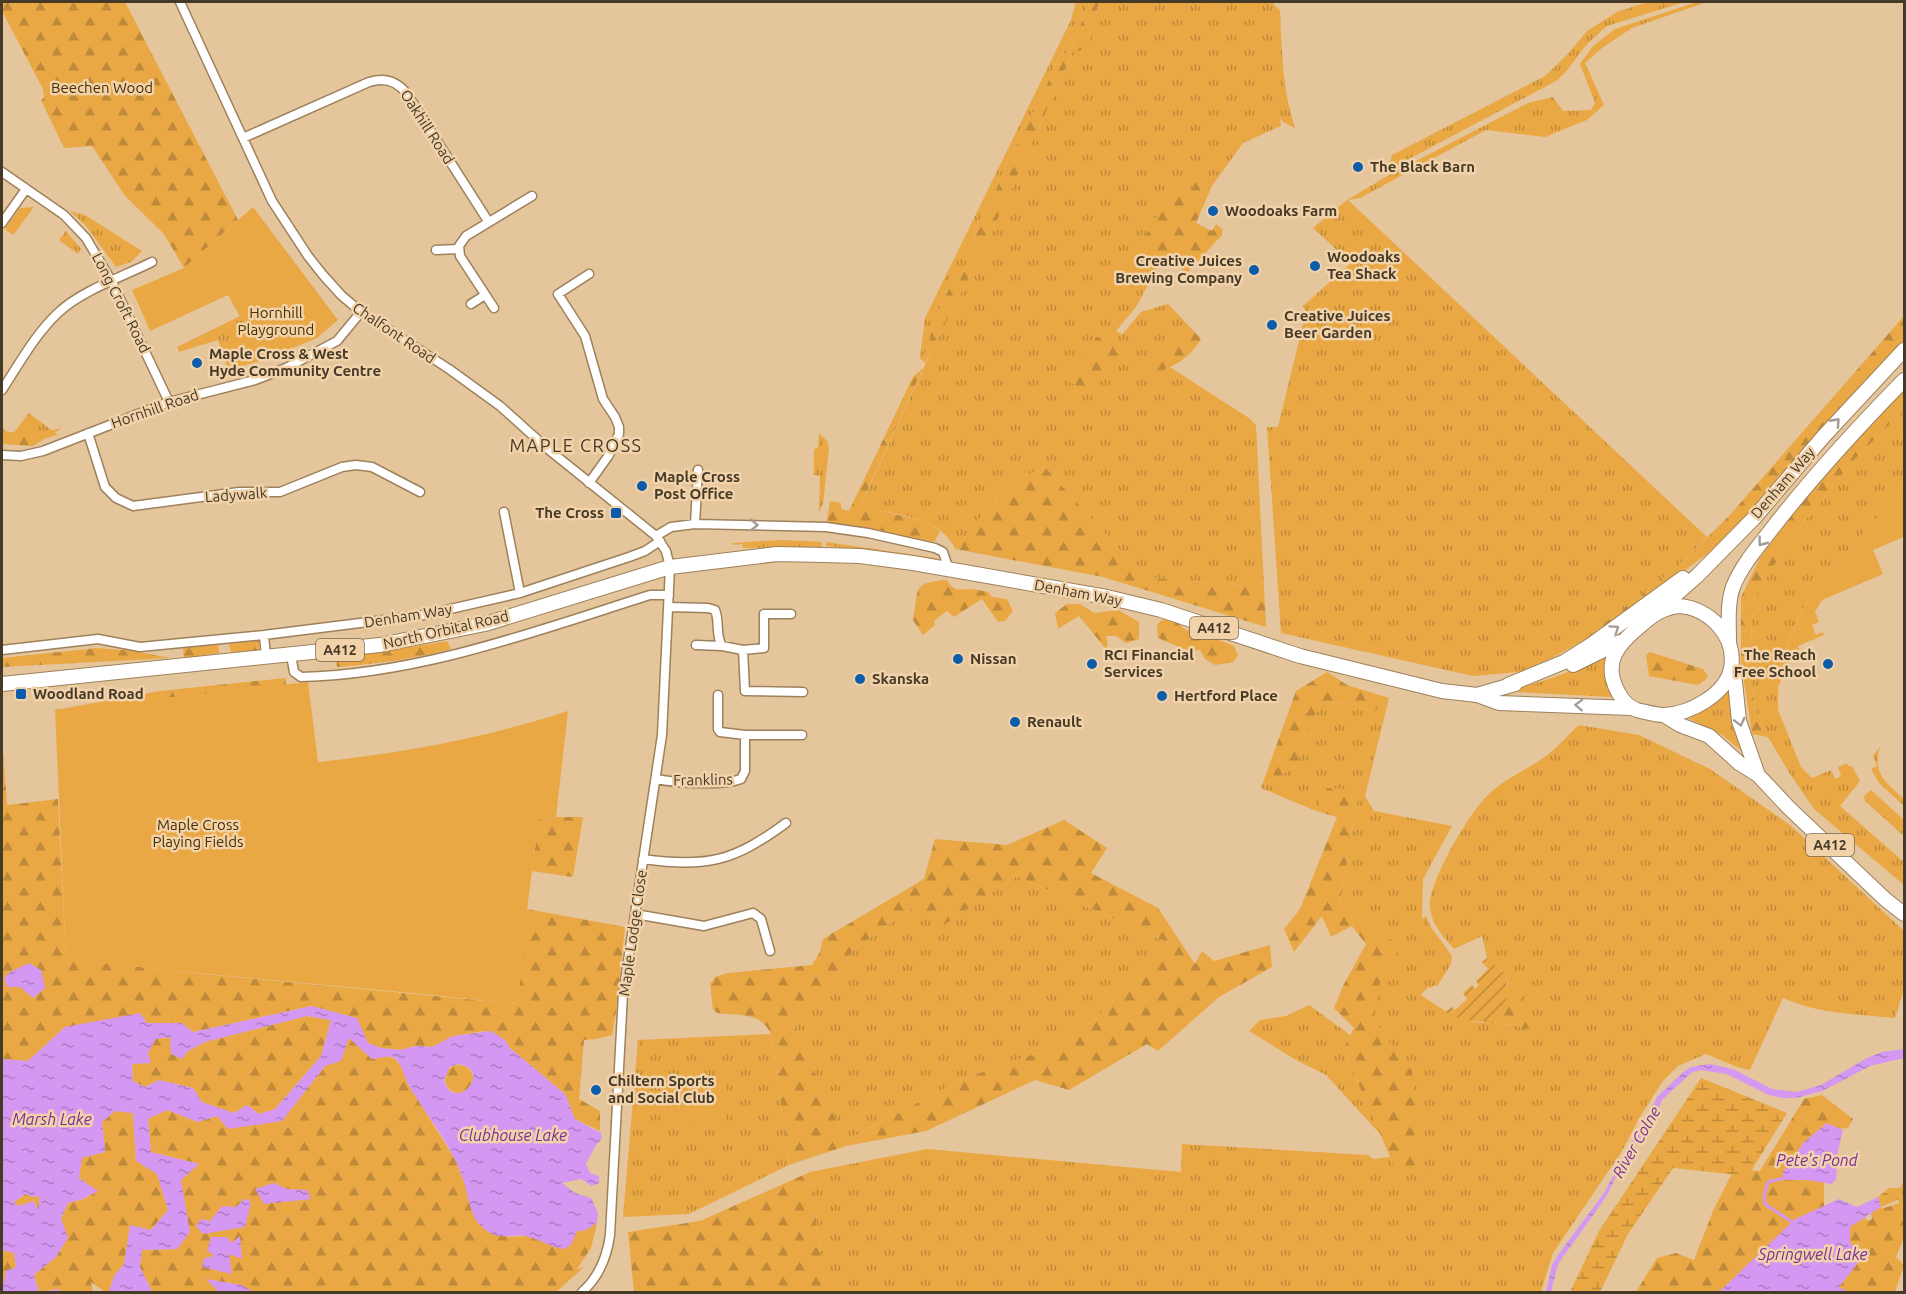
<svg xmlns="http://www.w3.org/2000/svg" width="1906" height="1294" viewBox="0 0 1906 1294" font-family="Ubuntu,sans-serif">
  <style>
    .grass { fill: url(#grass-tufts) }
    .forest { fill: url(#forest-firs); fill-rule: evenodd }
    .wetland { fill: url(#wetland-marsh) }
    .park { fill: #eaa844 }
    .garden { fill: url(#garden-furrows) }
    .water { fill: url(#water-ripples); fill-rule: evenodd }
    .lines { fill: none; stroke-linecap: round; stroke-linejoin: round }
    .stream { stroke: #d497f2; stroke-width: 3 }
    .street-casing { stroke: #9e815b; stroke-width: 11 }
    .primary-casing { stroke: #9e815b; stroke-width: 16 }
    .street { stroke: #fff; stroke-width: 8 }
    .primary { stroke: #fff; stroke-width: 14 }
    .oneway { stroke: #a29c94 }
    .poi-dot { fill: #0c5cab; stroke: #f1d2a9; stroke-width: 2 }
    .labels { text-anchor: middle; stroke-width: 5; stroke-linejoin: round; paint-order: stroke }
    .shield { fill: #f1d2a9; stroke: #79674f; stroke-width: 1.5 }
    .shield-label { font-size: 14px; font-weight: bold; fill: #453928 }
    .park-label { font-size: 15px; fill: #492e01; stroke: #f1d2a9 }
    .street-label { font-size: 15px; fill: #453928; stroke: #f1d2a9 }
    .poi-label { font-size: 15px; font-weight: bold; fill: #453928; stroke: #f1d2a9; text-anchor: start }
    .water-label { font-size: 16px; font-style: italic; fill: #792f98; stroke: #f1d2a9 }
    .quarter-label { font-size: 18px; letter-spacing: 1.5px; fill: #453928; stroke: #f1d2a9 }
  </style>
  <defs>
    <pattern id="grass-tufts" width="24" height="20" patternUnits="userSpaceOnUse" patternTransform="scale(1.5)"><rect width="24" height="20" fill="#eaa844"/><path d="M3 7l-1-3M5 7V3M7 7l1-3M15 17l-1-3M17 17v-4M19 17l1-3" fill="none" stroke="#bf8a39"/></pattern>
    <pattern id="forest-firs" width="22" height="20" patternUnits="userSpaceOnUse" patternTransform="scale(1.5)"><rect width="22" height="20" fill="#eaa844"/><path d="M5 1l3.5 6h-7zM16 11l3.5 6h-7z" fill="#bf8a39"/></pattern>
    <pattern id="wetland-marsh" width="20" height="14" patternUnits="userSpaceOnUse" patternTransform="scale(1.5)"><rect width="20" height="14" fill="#eaa844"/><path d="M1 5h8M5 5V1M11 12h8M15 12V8" fill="none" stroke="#bf8a39"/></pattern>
    <pattern id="garden-furrows" width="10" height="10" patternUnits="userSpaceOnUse" patternTransform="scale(1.5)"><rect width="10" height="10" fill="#eaa844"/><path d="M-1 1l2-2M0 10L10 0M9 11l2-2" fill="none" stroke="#bf8a39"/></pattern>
    <pattern id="water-ripples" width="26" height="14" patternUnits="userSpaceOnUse" patternTransform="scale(1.5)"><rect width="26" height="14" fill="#d497f2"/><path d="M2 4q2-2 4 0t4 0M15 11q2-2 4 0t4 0" fill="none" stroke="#ae7cc4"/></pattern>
  </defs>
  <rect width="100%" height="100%" fill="#e4c59c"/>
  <path class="grass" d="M1076,2H1089L1085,15L1068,53L1059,57L1036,109L1021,129L1019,141L1007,161L993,198L986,206L975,230L974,246L959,282L949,289L936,317L923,361L920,358L925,318L1071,20Z
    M1099,2H1274V5L1280,10C1282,50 1282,89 1295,128L1283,122L1280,117L1281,126L1243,143L1212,186L1196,181L1187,195L1134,256L1157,268L1136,307L1116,331L1122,335L1141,312L1168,304L1189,326L1151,355L1249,418L1256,425L1264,588L1144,577L1045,467L1008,484L955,549C943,517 889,513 860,507L935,343L988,240L1069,61L1073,52L1091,38L1086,24L1089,18L1096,13Z
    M1648,2H1684L1607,26L1587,44L1565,73L1556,81L1388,170L1392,155L1545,76L1567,55L1587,31L1617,12Z
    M1697,2H1707L1632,28L1602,48L1585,63L1604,105L1587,120L1545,137L1486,130L1360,198L1348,200L1707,537L1678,566L1579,643L1550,659L1519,672L1473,676L1281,633L1267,427H1278L1306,312L1303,306L1351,263L1313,228L1347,200L1389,175L1528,103L1553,97L1563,111L1591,110L1595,103L1580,64L1593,46L1615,29Z
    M34,207L13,235L5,229L20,208Z
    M70,211L85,215L142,251L131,262L116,267L86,226Z
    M66,231L81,249L78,254L59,240Z
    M240,316L264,360L228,370L218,340L179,352L177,347Z
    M1904,410V486L1814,591L1800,614L1780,666L1786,669L1778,687V710L1801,767L1812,778L1831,770L1835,779L1841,776L1838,767L1847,763L1848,766H1852L1860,781L1840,806L1904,862V885L1814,809L1790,774L1768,737L1754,707L1751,643L1753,600L1789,541L1850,464Z
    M29,413L58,435L19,445L2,442V428L12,435Z
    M819,433L827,441L829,448L823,504L819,512L820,476L814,475V449L818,448Z
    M782,540L822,542V547L743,548L742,544L733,545L732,543Z
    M826,542L936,558L933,560L868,550L826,546Z
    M1605,655V680L1612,697L1497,691C1536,686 1569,673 1605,655Z
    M1729,690L1733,724L1744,753L1722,735L1686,717L1709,708Z
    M1389,698L1365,796L1374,811L1452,826L1423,879L1422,919L1426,916L1431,927L1452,956L1451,964L1438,985L1427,988L1421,995C1441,1009 1459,1021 1483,1023C1495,1024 1506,1024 1517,1025L1525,1007L1508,985L1506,974L1487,958L1482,936L1454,949C1443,936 1431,924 1430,906C1429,881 1470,811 1489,794C1506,778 1527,770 1546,756C1558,747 1568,735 1579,725L1639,735L1710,769L1790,825L1904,931V989L1895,1018C1857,1014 1818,1014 1783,998L1750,1070L1737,1067L1706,1054L1678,1066L1662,1082L1640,1117L1622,1151L1553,1253L1541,1292H825L810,1172L927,1149L1181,1172L1182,1144L1368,1155L1373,1159L1390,1157L1385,1037L1373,1018L1382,971L1403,945L1372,931L1340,903L1358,797L1327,788L1316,811L1261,788L1297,765L1308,726L1323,702L1353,703L1373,713Z
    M1880,747C1872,774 1886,782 1904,799V806L1879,783L1871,769L1877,766L1873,756Z
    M1871,790L1904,820V836L1865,801L1864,796Z
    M1017,876L1171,944L1093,1021L1040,1052L963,1079L845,1141L790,1016L825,994L855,948L915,906L941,926Z
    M1309,1005L1350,1035L1343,1049L1381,1135L1326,1075L1296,1060L1249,1031L1260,1020L1286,1016Z
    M771,1034L789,1165L689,1214L623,1217L638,1040Z"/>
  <path class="forest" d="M2,2H125L238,220L184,268L164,234L125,196L92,146L64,148L41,100L44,98L43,89L2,11Z
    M1088,2H1099L1096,13L1089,18L1086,24L1091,38L1086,49L1073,52L988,240L925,363L923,361L936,317L949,289L959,282L974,246L975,230L986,206L993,198L1007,161L1019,141L1021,129L1036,109L1059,57L1068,53L1085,15Z
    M1196,181L1212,186L1196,223L1212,231L1216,224L1223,230L1222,235L1186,274L1175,262L1157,268L1134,256L1172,189L1187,195Z
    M1904,316V343L1811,440L1748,515L1715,548L1582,646L1579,643L1678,566L1729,516Z
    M1189,326L1201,339C1189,360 1170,369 1147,375L1151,355Z
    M1096,337L1110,338L1119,354L1091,393L1067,381Z
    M923,368L860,506L924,521L940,531L935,541L930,542L830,523L827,520L830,501L841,503V509L849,511L913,377Z
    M1904,391V410L1850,464L1789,541L1753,600L1751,643L1754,707L1768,737L1752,734L1741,661V597L1760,558L1804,499L1877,416Z
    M62,428L33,446L2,444V431L32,435Z
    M1045,467L1144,577L1264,588L1266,627L1103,577L955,549L1008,484Z
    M947,580C954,593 960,589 972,589C977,590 983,591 988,592L992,597L1007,599L1013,611L1005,621L998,622L982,599L954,617L947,611L934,621L935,625L923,635L913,620C920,590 909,583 947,580Z
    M1067,604H1080L1094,613L1118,610L1139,622V639L1126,643L1116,636H1106L1108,644L1106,649L1079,616L1058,629L1055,613Z
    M1170,617L1186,630L1197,631L1234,646L1238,655L1234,662L1215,665L1205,659L1200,650L1189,651L1158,638L1157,624L1164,619Z
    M259,640V651L231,652L229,644Z
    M447,641L451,649C414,659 376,664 337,667L336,659Z
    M218,643L219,653L184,658L183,648Z
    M97,648L134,651L170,658L2,667V658Z
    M1650,652L1703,669L1708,676L1704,681L1698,685L1649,676L1646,655Z
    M1327,672L1347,685L1389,698L1373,713L1353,703L1323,702L1308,726L1297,765L1261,788L1296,691Z
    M286,678L285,704L55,710L160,691Z
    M2,736L7,805L58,799L66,959L204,974L517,1004L527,909L625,927L616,1012L612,1035L596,1039L584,1040L579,1099L600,1111V1131L575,1119L565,1094L510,1048L505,1040L484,1031L453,1036L432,1047L416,1046L400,1050L381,1048L368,1043L312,1006L193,1032L182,1023L65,1027L28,1061L2,1059Z
    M1327,788L1347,789L1358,797L1340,903L1372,931L1403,945L1382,971L1374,1018L1385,1037L1412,1071L1425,1176L1395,1168L1343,1049L1354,1028L1334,1008L1344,984L1366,944L1352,926L1331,937L1322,916L1294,952L1284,929L1300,909L1337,817L1316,811Z
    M556,817H583L573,877L532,871L539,819Z
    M1064,820L1107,848L1091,873L1158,908L1195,964L1202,951L1214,961L1270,945L1272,967L1219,997L1158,1051L1147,1044L1069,1090L1035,1080L926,1131L846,1146L789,1165L771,1034C760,1011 738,1016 717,1013L713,1009L710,984L715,977L728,973L812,965L820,952L823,939L924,879L935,839L1007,845ZM1017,876L1171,944L1093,1021L1040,1052L963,1079L845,1141L790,1016L825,994L855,948L915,906L941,927Z
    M1508,985C1524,991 1519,996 1526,1008C1528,1012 1533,1017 1536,1020L1530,1028L1523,1030L1517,1025L1483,1023Z
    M307,1016L331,1020L321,1056L275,1109L259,1114L247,1105L234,1113L202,1102L193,1088L159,1080L145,1087L133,1081L132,1063H150L148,1053L155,1039L170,1037L188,1051L205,1042Z
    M349,1037L372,1059L387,1056L395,1059L401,1066L408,1084L455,1159L463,1179L508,1237L528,1236L564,1249L577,1231H584L597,1223L591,1248L577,1269L584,1267L556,1292H190L189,1289V1292H152L140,1267L142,1250L177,1249L181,1180L199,1164L151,1152L148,1119L167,1110L198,1122L217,1116L281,1121Z
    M445 1079a14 14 0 1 1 28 0a14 14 0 1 1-28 0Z
    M1822,1095L1853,1119L1848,1128L1826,1130L1787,1161L1789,1176L1824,1178V1209L1736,1292H1636L1657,1258L1676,1253L1694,1260L1713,1211L1734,1169L1760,1171L1804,1099Z
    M115,1111L133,1113L136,1160L157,1174L168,1210L151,1230L130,1225L124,1264L114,1276L109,1292H105L91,1282L93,1292H57L60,1289L39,1292L34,1275L55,1257L61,1218L68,1203L84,1199L97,1191L79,1178L82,1157L105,1152L102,1122Z
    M810,1172L825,1292H634L628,1232L700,1221Z
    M1904,1182V1238L1896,1257L1904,1265L1895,1292H1842L1836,1288L1846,1228L1858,1214L1869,1221L1872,1219L1871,1213L1875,1206L1884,1208L1899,1203L1898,1190Z
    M25,1194L33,1197L39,1195V1210L33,1201L19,1206L14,1202Z
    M2,1250L14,1253L16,1267L2,1288Z"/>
  <path class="wetland" d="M1701,1078L1787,1113L1748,1176L1673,1168L1628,1234L1600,1292H1570L1599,1231Z
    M1889,1188H1902V1198L1881,1207L1878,1197Z"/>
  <path class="park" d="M253,207L338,320L317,338L264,360L228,295L150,331L132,290L184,268Z
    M1904,486V537L1873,550L1883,574L1822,600L1815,612L1819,622L1812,625L1816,635L1823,632L1824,635L1798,646L1800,654L1791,658L1786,669L1780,666L1800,615L1814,591Z
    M308,682L318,762C405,753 485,738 568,711L556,817L539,819L527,909L518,1004C367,988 216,976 66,959L55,710Z
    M683,1085L727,1086L726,1122L682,1120Z"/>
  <path class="garden" d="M1487,958L1506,974C1513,1024 1485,1031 1445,1012L1452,1007L1455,1010L1467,999L1463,993L1472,985L1475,989L1479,985L1476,981L1488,969L1482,962Z"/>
  <path class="water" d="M29,963L41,970L45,988L33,998L20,987H7L4,978L10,972Z
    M312,1006L357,1018L368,1043L381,1048L400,1050L416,1046L432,1047L453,1036L491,1031L505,1040L510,1048L565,1094L575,1119L601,1133L602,1138L596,1145L586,1164L590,1173L599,1176V1183L592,1186L581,1179L562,1183L575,1193L591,1198L598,1213L597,1223L584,1231H577L571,1245L564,1249C552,1248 541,1240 529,1237C511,1232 499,1243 482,1227C469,1215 468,1192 462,1176C450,1143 427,1116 409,1086C404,1077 403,1064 394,1058C386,1054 379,1059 372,1059L349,1038L341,1061L325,1066L282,1121L228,1129L217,1116L198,1122L167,1110L148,1119L151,1152L199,1164L181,1180L190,1232L177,1249L142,1250L140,1267L152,1292H109L114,1276L124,1264L130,1225L151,1230L168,1210L157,1174L136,1161L133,1113L115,1111L102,1122L105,1152L82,1158L79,1178L98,1191L83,1199L68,1203L61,1218L68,1238L56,1257L34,1275L39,1292L61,1289L57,1292L2,1291L6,1271L16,1267L14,1253L2,1250V1059L28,1061L65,1027L140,1013L147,1023H182L193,1032ZM307,1016L331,1020L321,1056L275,1109L259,1114L247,1105L234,1113L202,1102L193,1088L159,1080L145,1087L133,1081L132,1064L151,1063L148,1053L156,1039L170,1037L171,1054L182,1059L188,1051L205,1042ZM458,1064C495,1070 454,1115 444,1080L450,1067ZM25,1194L33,1197L39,1196V1209L33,1201L19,1206L14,1202Z
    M1904,1049V1058L1870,1066L1822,1091L1796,1098H1782L1769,1095L1727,1074L1700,1070L1691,1073L1662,1100L1654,1118L1620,1168L1606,1197L1558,1264L1551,1292H1546L1552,1265L1558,1255L1604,1193L1635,1135L1647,1120L1657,1097L1682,1073L1691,1067L1710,1064L1724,1067L1735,1070L1772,1089L1797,1092L1821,1085L1867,1058L1882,1052Z
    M1827,1123L1843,1130L1838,1151L1836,1179L1832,1184L1807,1180H1786L1782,1174L1804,1142Z
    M274,1183L287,1189L307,1190L311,1199L264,1204L255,1189Z
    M1878,1197L1881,1207L1850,1227V1242L1862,1258L1839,1287L1848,1292H1719L1795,1219L1839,1199L1857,1207Z
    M244,1199L249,1200L251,1203L245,1227L203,1234L196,1226L201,1219L210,1221L222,1206L236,1207Z
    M240,1236L242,1259L229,1254L232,1274L202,1267L204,1258L211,1257L213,1254L207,1251L211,1237H227L232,1243Z
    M206,1279L242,1285L253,1292H219Z"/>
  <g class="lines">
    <path class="stream" d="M1784,1178L1768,1182L1764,1196L1765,1204L1792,1222"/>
    <defs>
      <path id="street" d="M180,2L272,201L308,256L323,275L341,295L361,312L449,369L500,406L549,450L656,536L666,551L670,567L662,735L623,994L610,1235C607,1257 599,1277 582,1292
        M243,138L369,82C385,77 397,81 407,94L488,221
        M2,172L64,215L86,238L112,282L169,402
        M2,223L26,189
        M436,250L458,249
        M589,274L558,294L585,336L603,399L615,417L619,427V434L609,455L589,483
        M471,304L485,295
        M494,308L460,256L459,246L466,236L532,196
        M2,390C19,364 36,333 59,312C81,291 124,276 152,262
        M88,433L105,487L116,498L133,506L239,492H280L342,467L356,465L372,467L420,492
        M2,455L21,456L43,451L169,402L255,380L286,368L337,341L361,312
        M504,512L520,593
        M695,524L698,470
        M656,536L671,527L695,524L826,527L868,533L935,548L943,552L949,570
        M669,607L708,608L715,610C720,621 715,635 722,646L743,650L745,691L803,692
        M264,635L266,657
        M696,645L722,646
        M2,650L98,639L140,647L264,635L424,615L520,593L629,557L645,551L660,541
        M743,650L764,648V614H791
        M291,655L294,672L301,677C421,674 536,631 650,595H669
        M718,695V729L720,732L745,735H802
        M656,779C676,783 722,786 741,779L745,771V735
        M643,859C708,868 734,861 786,823
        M635,914L704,926L753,913L761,919L770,951"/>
      <path id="primary" d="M1679,606C1709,608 1737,636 1731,668C1726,695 1689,714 1664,715C1655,715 1646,712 1637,710C1628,707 1622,700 1618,692C1602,662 1618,644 1640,626C1653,615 1662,608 1679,606Z
        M1657,611L1697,576L1755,517L1823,437L1904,350
        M1729,641C1729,623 1727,604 1733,587C1741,566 1758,547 1771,530C1812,477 1858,427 1904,380
        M1573,665L1620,642
        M1731,667L1735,682L1739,721L1758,775
        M2,684L380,645L485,624L670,567L777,554L823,555L860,556L913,563L1107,597L1161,610L1300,656L1442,691L1477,695L1499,703L1631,708
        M1508,685L1564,662L1591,645L1683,578
        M1477,695L1515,684
        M1664,715L1680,725L1709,736L1739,763L1758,775L1789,808L1886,900L1904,914"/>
    </defs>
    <use href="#street" class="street-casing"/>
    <use href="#primary" class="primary-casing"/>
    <use href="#street" class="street"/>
    <use href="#primary" class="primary"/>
  </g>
  <defs><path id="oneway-chevron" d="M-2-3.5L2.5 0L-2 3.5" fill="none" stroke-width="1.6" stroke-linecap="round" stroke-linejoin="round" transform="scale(1.5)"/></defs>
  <g class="oneway">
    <use href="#oneway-chevron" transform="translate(1836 422) rotate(-48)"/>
    <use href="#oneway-chevron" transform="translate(754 525) rotate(1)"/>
    <use href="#oneway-chevron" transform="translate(1762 542) rotate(127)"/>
    <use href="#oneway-chevron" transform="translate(1615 629) rotate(-35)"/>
    <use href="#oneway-chevron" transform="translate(1579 705) rotate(-178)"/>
    <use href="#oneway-chevron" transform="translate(1740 722) rotate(76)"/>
  </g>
  <g class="poi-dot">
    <circle cx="1358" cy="167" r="6"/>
    <circle cx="1213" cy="211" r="6"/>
    <circle cx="1315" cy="266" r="6"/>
    <circle cx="1254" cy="270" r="6"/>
    <circle cx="1272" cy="325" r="6"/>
    <circle cx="197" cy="363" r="6"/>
    <circle cx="642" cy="486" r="6"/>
    <rect x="610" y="507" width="12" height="12" rx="3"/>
    <circle cx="958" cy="659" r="6"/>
    <circle cx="1092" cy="664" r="6"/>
    <circle cx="1828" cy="664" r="6"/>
    <circle cx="860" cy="679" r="6"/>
    <rect x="15" y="688" width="12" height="12" rx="3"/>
    <circle cx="1162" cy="696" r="6"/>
    <circle cx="1015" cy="722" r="6"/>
    <circle cx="596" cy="1090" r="6"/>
  </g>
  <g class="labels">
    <g class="shield">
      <rect x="1190" y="617" width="48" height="22" rx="4.5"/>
      <rect x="316" y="639" width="48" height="22" rx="4.5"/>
      <rect x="1806" y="834" width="48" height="22" rx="4.5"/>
    </g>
    <g class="shield-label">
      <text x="1214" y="633">A412</text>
      <text x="340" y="655">A412</text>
      <text x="1830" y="850">A412</text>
    </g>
    <g class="park-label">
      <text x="102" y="93">Beechen Wood</text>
      <text x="276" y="318">Hornhill<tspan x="276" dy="17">Playground</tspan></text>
      <text x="198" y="830">Maple Cross<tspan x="198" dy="17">Playing Fields</tspan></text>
    </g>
    <g class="street-label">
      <text transform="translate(427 127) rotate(57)" y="5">Oakhill Road</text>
      <text transform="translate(121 303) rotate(63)" y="5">Long Croft Road</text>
      <text transform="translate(394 333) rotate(34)" y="5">Chalfont Road</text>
      <text transform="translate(155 409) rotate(-19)" y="5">Hornhill Road</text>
      <text transform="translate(1783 483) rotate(-49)" y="5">Denham Way</text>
      <text transform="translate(236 495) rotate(-4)" y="5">Ladywalk</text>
      <text transform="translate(1078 593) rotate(11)" y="5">Denham Way</text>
      <text transform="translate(408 616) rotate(-9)" y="5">Denham Way</text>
      <text transform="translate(446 630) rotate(-13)" y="5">North Orbital Road</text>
      <text transform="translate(703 780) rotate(-1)" y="5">Franklins</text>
      <text transform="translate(633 933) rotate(-82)" y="5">Maple Lodge Close</text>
    </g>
    <g class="poi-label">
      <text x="1370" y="172">The Black Barn</text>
      <text x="1225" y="216">Woodoaks Farm</text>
      <text x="1327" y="262">Woodoaks<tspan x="1327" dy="17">Tea Shack</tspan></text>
      <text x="1242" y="266" text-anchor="end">Creative Juices<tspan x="1242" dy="17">Brewing Company</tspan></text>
      <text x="1284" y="321">Creative Juices<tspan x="1284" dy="17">Beer Garden</tspan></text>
      <text x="209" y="359">Maple Cross &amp; West<tspan x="209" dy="17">Hyde Community Centre</tspan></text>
      <text x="654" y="482">Maple Cross<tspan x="654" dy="17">Post Office</tspan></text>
      <text x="604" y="518" text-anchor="end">The Cross</text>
      <text x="1104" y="660">RCI Financial<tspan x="1104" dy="17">Services</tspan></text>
      <text x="1816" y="660" text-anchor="end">The Reach<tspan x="1816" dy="17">Free School</tspan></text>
      <text x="970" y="664">Nissan</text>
      <text x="872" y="684">Skanska</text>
      <text x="33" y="699">Woodland Road</text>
      <text x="1174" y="701">Hertford Place</text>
      <text x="1027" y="727">Renault</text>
      <text x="608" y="1086">Chiltern Sports<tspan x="608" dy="17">and Social Club</tspan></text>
    </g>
    <g class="water-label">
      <text x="52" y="1125">Marsh Lake</text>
      <text x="513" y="1141">Clubhouse Lake</text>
      <text transform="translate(1636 1142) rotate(-60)" y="6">River Colne</text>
      <text x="1817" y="1166">Pete's Pond</text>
      <text x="1813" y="1260">Springwell Lake</text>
    </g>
    <g class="quarter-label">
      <text x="576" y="452">MAPLE CROSS</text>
    </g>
  </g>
  <rect width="1906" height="1294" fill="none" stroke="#453928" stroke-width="6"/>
</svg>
